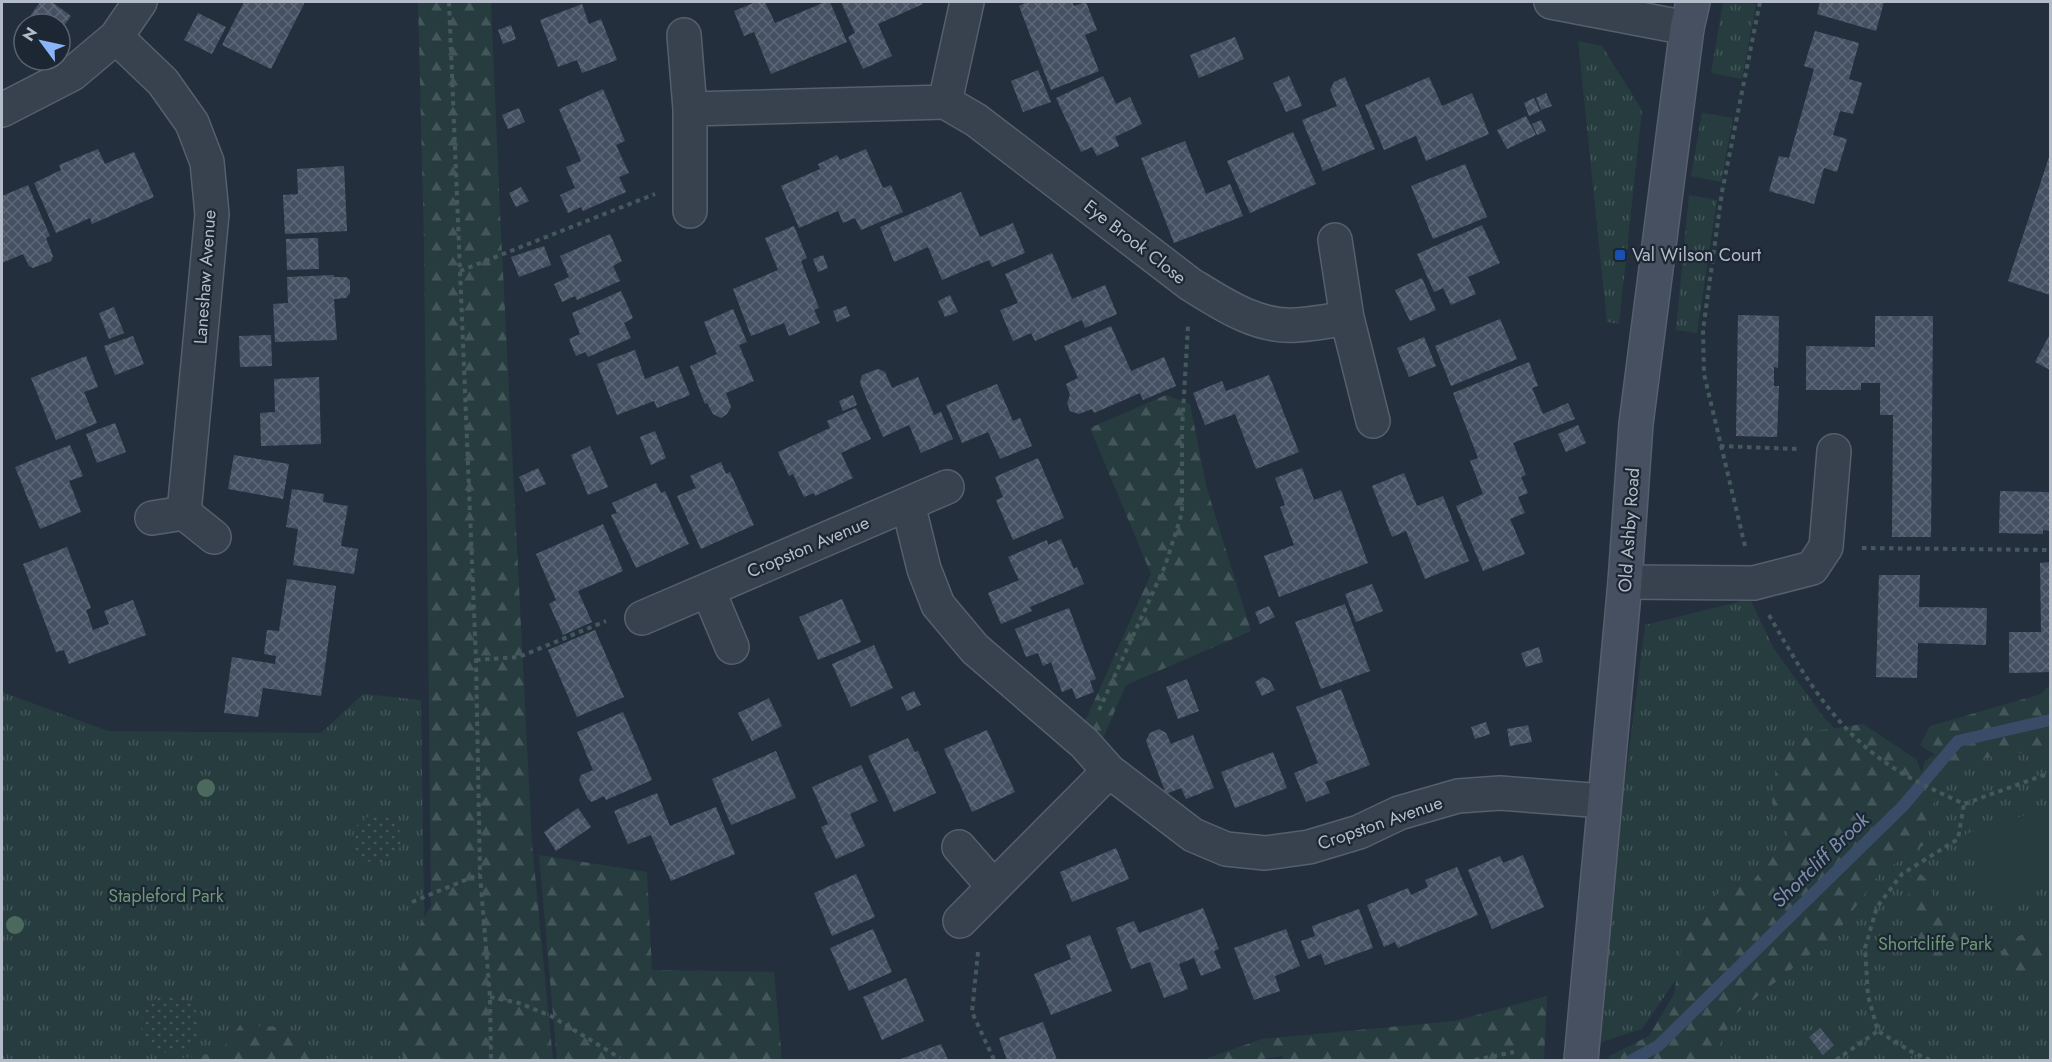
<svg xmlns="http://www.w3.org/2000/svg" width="2052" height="1062" viewBox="0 0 2052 1062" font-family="Jost,sans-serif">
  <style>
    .grass { fill: url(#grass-tufts) }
    .forest { fill: url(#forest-firs) }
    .garden { fill: url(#garden-dots) }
    .pitch { fill: #263c3f }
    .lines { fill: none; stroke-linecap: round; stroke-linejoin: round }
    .stream { stroke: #394c67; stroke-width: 12 }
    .building { fill: url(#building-cross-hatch) }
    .street-casing { stroke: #565f6c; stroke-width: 36 }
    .secondary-casing { stroke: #565f6c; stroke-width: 36 }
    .path { stroke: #44595c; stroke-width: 4; stroke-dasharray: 4.5 4.5; stroke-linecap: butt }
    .street { stroke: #38414e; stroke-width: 33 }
    .secondary { stroke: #465061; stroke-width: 33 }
    .tree { fill: #4b6a5d }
    .transit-dot { fill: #1a4fb4; stroke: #1d2633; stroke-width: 2 }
    .labels { text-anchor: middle; stroke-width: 4.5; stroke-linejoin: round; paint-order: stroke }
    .street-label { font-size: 18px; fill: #b4bcc9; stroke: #1d2633 }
    .poi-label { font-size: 18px; fill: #b4bcc9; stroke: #1d2633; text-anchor: start }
    .park-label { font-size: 18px; fill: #6b9a76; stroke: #1d2633 }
    .water-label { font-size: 20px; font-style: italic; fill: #7c92b1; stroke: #1d2633 }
  </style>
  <defs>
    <pattern id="grass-tufts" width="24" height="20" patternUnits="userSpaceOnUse" patternTransform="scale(1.5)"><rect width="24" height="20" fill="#263c3f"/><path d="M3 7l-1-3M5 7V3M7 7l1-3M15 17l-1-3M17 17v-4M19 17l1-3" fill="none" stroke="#435659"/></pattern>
    <pattern id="forest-firs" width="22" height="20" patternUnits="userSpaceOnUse" patternTransform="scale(1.5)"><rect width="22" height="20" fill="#263c3f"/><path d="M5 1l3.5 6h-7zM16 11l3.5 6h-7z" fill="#435659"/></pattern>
    <pattern id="garden-dots" width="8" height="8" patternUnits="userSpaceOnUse" patternTransform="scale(1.5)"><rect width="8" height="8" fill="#263c3f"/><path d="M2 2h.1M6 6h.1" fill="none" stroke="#435659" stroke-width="1.8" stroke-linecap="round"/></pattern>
    <pattern id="building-cross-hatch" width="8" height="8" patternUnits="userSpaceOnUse" patternTransform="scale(1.5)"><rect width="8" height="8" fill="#455162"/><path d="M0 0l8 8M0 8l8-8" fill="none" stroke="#5d6877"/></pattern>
  </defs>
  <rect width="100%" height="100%" fill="#242f3e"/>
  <path class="grass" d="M1723,2H1741L1756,4L1742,79L1711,73Z
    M1578,41L1602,46L1642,110L1619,324L1607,322Z
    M1702,113L1733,118L1721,182L1691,176Z
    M1689,195L1717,200L1697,333L1676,330Z
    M1750,599L1774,649L1825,719L1865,758L1701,943L1642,1029L1601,1042L1618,837L1645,625Z
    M2,692L108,731L321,733L363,694L421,700L424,902L430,1060H2Z
    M2050,721V1060H1658L1921,776C1922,772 1923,765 1925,762C1935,748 2029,726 2050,721Z"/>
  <path class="forest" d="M418,2H491L500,212L532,844L553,1060H404L390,1005L408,945L431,906L424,243Z
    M1166,395L1190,404L1207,489L1251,631L1126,685L1101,743L1083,726L1151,574L1090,428Z
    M2050,685V749L1948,763L1920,745L1930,726L2041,694Z
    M1863,724L1916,759L1935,803L1924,845L1879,874L1837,933L1734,1015L1713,1060H1608L1609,1056L1649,1036L1674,994L1685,928L1721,891L1753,881L1788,835L1772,803L1777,757L1815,731Z
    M539,855L647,872L652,970L774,972L782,1060H557Z
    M1918,873C1932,879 1932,896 1939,908C1950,930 1979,947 1938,962C1935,961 1929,959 1926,956C1913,941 1905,894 1910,877Z
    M2050,929V969C2028,980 2006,981 2001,952C2016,935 2027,930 2050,929Z
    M1547,996L1544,1060H1283L1282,1056L1255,1060H1202L1262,1039L1455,1021Z
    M240,1025L285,1027L313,1047L314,1060H171L220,1052Z"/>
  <path class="garden" d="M353 839a24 24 0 1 1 48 0a24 24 0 1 1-48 0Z
    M141 1024a29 29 0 1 1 58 0a29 29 0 1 1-58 0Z"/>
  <path class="pitch" d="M2050,807V886L1988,905L1966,834Z"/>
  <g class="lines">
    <path class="stream" d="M1632,1060L1658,1046L1903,806L1958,741L2050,720"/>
  </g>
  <path class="building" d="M40,2H52L71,16L60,31V24L25,23Z
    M244,2H305L271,69L222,45Z
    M756,2H765L775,23L825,2H830L847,42L771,74L754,32L744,36L734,11Z
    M841,2H921L923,4L878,24L892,56L863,69L848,37L855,33Z
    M1027,2H1072L1074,6L1086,2L1097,30L1085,35L1099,71L1051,90L1019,6Z
    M1820,2H1884L1876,31L1817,14Z
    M582,4L589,24L601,19L617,60L582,73L577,60L558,67L540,20Z
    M198,13L226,27L212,54L184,40Z
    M511,25L516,39L503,44L498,30Z
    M1815,31L1859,43L1849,79L1862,83L1853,114L1840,111L1833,135L1847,139L1837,172L1824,168L1814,204L1769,191L1779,156L1789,158L1814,69L1804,66Z
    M1235,37L1244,59L1199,78L1190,55Z
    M1038,70L1051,102L1023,112L1011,81Z
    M1103,76L1116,104L1130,97L1142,124L1115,137L1119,146L1097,156L1092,147L1081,152L1056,98Z
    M1289,76L1302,106L1286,112L1273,83Z
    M1345,77L1375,149L1323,171L1302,120L1337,106L1330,90L1334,82Z
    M1429,77L1442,106L1472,93L1489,134L1426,161L1416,136L1384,150L1365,105Z
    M603,89L625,141L616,145L629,173L619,177L626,192L583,211L581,207L568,213L560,195L575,188L566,167L581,161L559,109Z
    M1546,93L1552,106L1541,110L1536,98Z
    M1534,98L1540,111L1529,116L1524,103Z
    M519,108L525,122L508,129L502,115Z
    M1526,116L1536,135L1507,149L1497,130Z
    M1541,120L1546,131L1537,135L1532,124Z
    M1293,132L1316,184L1250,213L1227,161Z
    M1185,141L1206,194L1230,184L1243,216L1174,243L1141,158Z
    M98,149L105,164L134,152L154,197L92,224L90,218L56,233L34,183L61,170L59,165Z
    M866,149L883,188L891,185L903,212L861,230L855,218L843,223L838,211L799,228L781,186L820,169L818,164L837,155L840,160Z
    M2050,154V295L2008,281Z
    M1465,164L1487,217L1433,239L1411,186Z
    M344,166L347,231L285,234L283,195L298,194L297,169Z
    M28,185L50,236L46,238L53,256L51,261L33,268L29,266L23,254L2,263V196Z
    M521,187L529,201L516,207L509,193Z
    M961,192L980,237L1013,223L1025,253L992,267L989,260L942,280L928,247L894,262L880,227Z
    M1482,225L1500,263L1468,277L1476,294L1451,305L1443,288L1434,292L1417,254Z
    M794,226L807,258L801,261L819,308L814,310L820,323L789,336L784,323L751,336L733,289L778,270L765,238Z
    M610,234L622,261L613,266L620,281L577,300L575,296L562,302L554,284L569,277L560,256Z
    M318,238L319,269L287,270L286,239Z
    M544,246L551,265L519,277L511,257Z
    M1052,253L1072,299L1105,285L1117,314L1085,328L1082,320L1035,341L1031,333L1013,341L1000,310L1018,303L1005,274Z
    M823,255L828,268L818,272L813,259Z
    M334,275V277H346L350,280V293L346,298L334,299L337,340L275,342L273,304L288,303L287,277Z
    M1422,278L1436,310L1410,321L1395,290Z
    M621,291L633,318L624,323L631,338L588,357L585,352L576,356L569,339L580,334L572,313Z
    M950,295L958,312L945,317L938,301Z
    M846,306L850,316L837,322L833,311Z
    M114,307L124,333L109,339L99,313Z
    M733,309L747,342L739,345L754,381L726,393L731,407L727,414L721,418L713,414L707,403L705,404L690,366L717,354L704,322Z
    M1738,315L1779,316L1778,368L1774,367V386H1779L1777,437L1736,436Z
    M1875,316H1933L1931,537H1892L1893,415H1880V383H1861V390H1806V346L1875,347Z
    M1500,319L1517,359L1451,386L1435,346Z
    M1111,326L1131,371L1164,357L1176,386L1143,400L1140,393L1094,413L1092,409L1079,414L1070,411L1067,403L1070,395L1066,384L1078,378L1064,346Z
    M2050,334V370L2035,362Z
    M271,335L272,366L240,367L239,336Z
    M133,336L144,364L115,375L104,346Z
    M1424,337L1436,366L1409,377L1397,348Z
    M635,350L645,379L678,366L690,395L657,408L654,401L617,415L597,364Z
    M86,356L98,387L84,392L97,423L56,440L31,378Z
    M1529,362L1538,386L1532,388L1543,414L1568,403L1575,419L1513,443L1526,475L1521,477L1528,493L1518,497L1525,513L1510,519L1525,554L1483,571L1456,506L1483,494L1470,461L1478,458L1453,393Z
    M878,369L885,372L892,388L918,377L934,415L941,412L953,439L921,453L909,425L883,437L860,383L862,375Z
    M1269,375L1299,452L1256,469L1235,414L1205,425L1193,393L1222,381L1226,391Z
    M319,377L321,444L261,446L260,413L275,412L274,379Z
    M997,384L1013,421L1020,418L1032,446L1000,459L988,432L962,443L946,405Z
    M853,395L857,405L843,411L839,401Z
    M856,408L871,439L841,453L853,478L815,496L814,493L804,497L793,474L789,476L778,452L830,428L827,421Z
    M115,423L126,452L97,463L86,434Z
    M1578,425L1586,443L1566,452L1558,434Z
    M655,431L666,458L651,465L640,437Z
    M70,445L83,476L69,481L81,512L40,529L15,467Z
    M590,446L608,487L588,495L571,455Z
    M234,455L289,464L283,499L228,489Z
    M1038,458L1064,518L1013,540L996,500L1003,497L995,477Z
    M721,462L726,474L730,472L754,525L701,549L677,496L696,488L690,476Z
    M538,468L546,484L526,492L519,477Z
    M1302,468L1314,500L1341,490L1368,563L1279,597L1264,556L1294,545L1280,507L1285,505L1275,478Z
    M1404,473L1417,506L1443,496L1469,561L1425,579L1406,531L1392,537L1372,486Z
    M656,483L661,493L665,491L689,544L636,568L611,515L617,513L612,503Z
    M292,489L324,494L323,502L348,506L341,546L358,549L354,574L293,565L298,529L286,527Z
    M2000,491L2050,492V531L2043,530V534L1999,533Z
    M603,524L623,571L578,591L592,622L563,635L549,604L556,600L536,554Z
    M1061,539L1074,569L1077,567L1084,584L1030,607L1032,611L1001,624L988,593L1019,580L1008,557L1047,540L1048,545Z
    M67,547L91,608L86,610L93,630L109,624L104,611L133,600L146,635L69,664L64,650L56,652L23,564Z
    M2050,562V672L2009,673V632H2041L2040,563Z
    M1879,575H1920L1919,607L1987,608L1986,645L1918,643L1917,678L1876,677Z
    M287,579L336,586L321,696L263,688L258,717L224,713L232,657L275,664L276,656L264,654L267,630L279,631Z
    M1372,584L1383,611L1356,622L1345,594Z
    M842,599L861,642L818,660L799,617Z
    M1345,604L1370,671L1321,689L1295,622Z
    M1269,606L1275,617L1260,624L1255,612Z
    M1069,608L1096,679L1090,681L1094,692L1076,699L1072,688L1062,692L1051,662L1043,666L1038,653L1026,657L1015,629Z
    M595,630L624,697L577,717L548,650Z
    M874,645L893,688L851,707L832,664Z
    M1539,647L1543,662L1526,667L1521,653Z
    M1263,677L1270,681L1275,690L1262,696L1255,682Z
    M1187,679L1199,711L1178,719L1166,687Z
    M1341,689L1370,765L1325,782L1330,793L1306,802L1294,773L1318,763L1296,707Z
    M914,691L921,705L907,711L901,697Z
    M769,698L782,726L752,741L738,713Z
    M623,712L652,780L606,800L604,796L592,802L588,799L579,780L581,775L593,770L577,732Z
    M1486,722L1490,734L1475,739L1471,727Z
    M1528,725L1532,742L1510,746L1507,729Z
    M1159,729L1166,733L1171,744L1193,735L1214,788L1186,799L1181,788L1166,794L1146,741L1150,733Z
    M987,730L1015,792L972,812L944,749Z
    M908,738L915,752L918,751L936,793L894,812L868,756Z
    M776,751L796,798L731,825L712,779Z
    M1273,752L1287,788L1235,808L1221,772Z
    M861,765L878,801L850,814L865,846L836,859L821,827L828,824L812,787Z
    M657,793L670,826L716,807L735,854L671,881L651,835L628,844L614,811Z
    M578,808L591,827L556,851L544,832Z
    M1116,848L1129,879L1072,902L1060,872Z
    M1523,855L1544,907L1492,929L1468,870L1500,856L1503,863Z
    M1457,867L1478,915L1398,948L1395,942L1384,947L1367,905L1408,888L1411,895L1428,887L1425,880Z
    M856,874L875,917L832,936L814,893Z
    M1203,908L1219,949L1214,951L1221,968L1201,976L1194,958L1179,964L1188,989L1164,998L1150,962L1131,969L1116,928L1134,921L1139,933Z
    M1359,909L1373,948L1325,965L1321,954L1308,959L1301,941L1315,936L1312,926Z
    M873,929L892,972L849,991L830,948Z
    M1286,929L1300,966L1275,976L1280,991L1254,1000L1234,948Z
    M1090,935L1112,991L1051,1015L1034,974L1071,959L1066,945Z
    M906,978L924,1021L882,1040L863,997Z
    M1043,1022L1057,1060H1007L999,1038Z
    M1820,1028L1834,1045L1823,1055L1809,1037Z
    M941,1044L948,1060H898Z"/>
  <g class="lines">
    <defs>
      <path id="street" d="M1551,2L1687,28
        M684,35L690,109V211
        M116,37L163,82L192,123L207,162L212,214L184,513
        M945,102L967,2
        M690,109L945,102L976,120L1190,284C1221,303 1257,328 1296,325C1313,324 1330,321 1347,318
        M2,110L72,74L116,37L140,2
        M1335,240L1347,318L1373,421
        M908,504L924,569L938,605L975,649L1084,743L1109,771L1193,835L1226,849L1265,853L1309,847L1359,832L1399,813L1458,796L1500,793L1604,801
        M152,518L184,513L214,537
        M1625,582L1754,583L1812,568L1826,547L1834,451
        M708,590L732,647
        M642,618L947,487
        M959,847L993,886
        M960,921L1109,771"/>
      <path id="secondary" d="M1581,1060L1625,582L1636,424L1687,28L1693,2"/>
    </defs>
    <use href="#street" class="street-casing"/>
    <use href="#secondary" class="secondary-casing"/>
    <path class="path" d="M449,2L476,660L480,874L490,997L491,1060
      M460,271L655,194
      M1720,446L1797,449
      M1745,546L1704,374L1703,330L1722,192L1760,2
      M1862,548L2050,550
      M1769,615C1804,676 1838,736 1902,773C1922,785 1943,794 1964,804L2050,773
      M476,660L519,657L606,621
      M1099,710L1165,566L1182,513V429L1188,326
      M412,902L480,874
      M978,952L972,1012L994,1060
      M490,997L519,1003L551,1016L620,1058
      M1475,1060L1514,1052
      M1836,1060L1878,1031
      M1930,1060L1910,1051L1878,1031L1868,996L1865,948L1877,907L1902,874L1958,839L1964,804"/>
    <use href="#street" class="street"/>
    <use href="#secondary" class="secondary"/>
  </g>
  <g class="tree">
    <circle cx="206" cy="788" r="9"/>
    <circle cx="15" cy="925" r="9"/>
  </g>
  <rect class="transit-dot" x="1614" y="249" width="12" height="12" rx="3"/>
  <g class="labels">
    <g class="street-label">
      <text transform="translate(1135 242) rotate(38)" y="6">Eye Brook Close</text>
      <text transform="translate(205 277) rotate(-86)" y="6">Laneshaw Avenue</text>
      <text transform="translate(1629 530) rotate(-86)" y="6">Old Ashby Road</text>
      <text transform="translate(808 547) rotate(-23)" y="6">Cropston Avenue</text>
      <text transform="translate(1380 823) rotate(-19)" y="6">Cropston Avenue</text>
    </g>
    <g class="poi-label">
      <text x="1632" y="261">Val Wilson Court</text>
    </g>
    <g class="park-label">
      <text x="166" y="902">Stapleford Park</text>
      <text x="1935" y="950">Shortcliffe Park</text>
    </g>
    <g class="water-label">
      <text transform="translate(1820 860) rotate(-44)" y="7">Shortcliff Brook</text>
    </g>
  </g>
  <rect width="2052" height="1062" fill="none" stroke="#b4bcc9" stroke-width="6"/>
  <g transform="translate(42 42) rotate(303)"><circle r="28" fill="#1d2633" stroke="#59626f" stroke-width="1.5"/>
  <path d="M0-4.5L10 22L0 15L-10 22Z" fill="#8ab4f8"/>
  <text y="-9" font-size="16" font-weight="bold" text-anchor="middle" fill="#b4bcc9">N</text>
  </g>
</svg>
